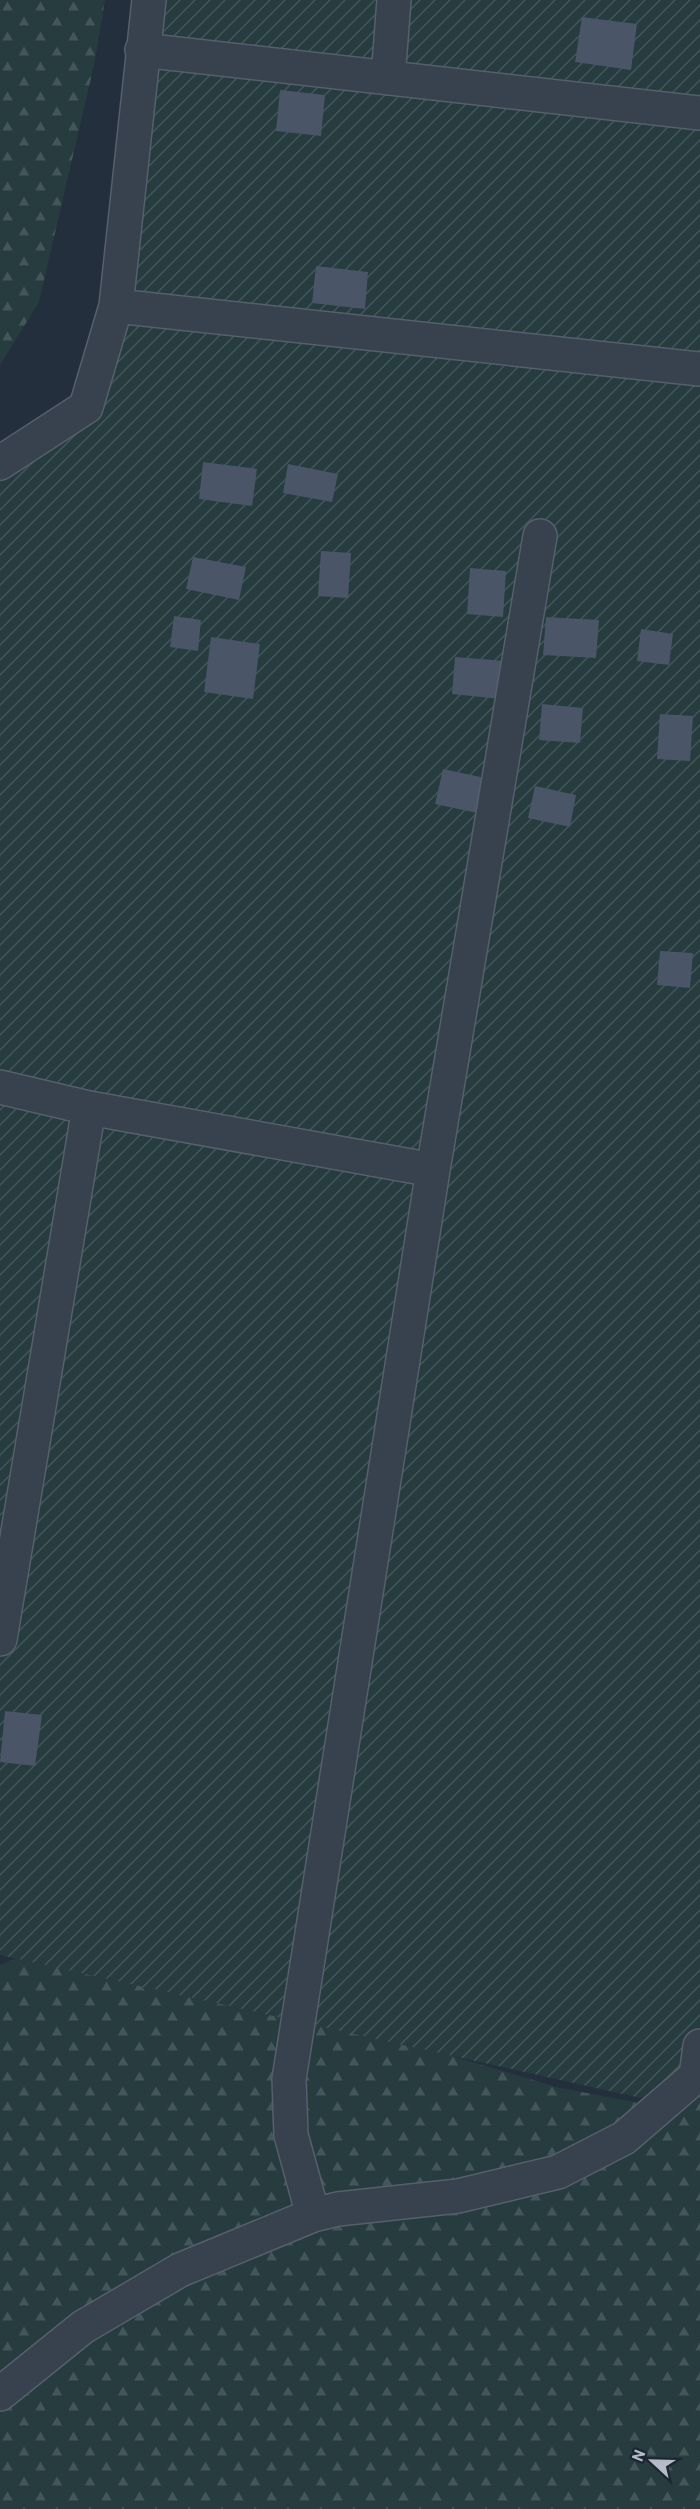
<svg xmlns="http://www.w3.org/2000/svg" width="700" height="2509" viewBox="0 0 700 2509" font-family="Barlow,sans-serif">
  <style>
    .forest { fill: url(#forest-firs) }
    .garden { fill: url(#garden-furrows) }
    .building { fill: #4a5667 }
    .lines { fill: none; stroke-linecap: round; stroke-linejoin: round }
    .minor-casing { stroke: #565f6c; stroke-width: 36 }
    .minor { stroke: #38414e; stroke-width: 33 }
  </style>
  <defs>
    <pattern id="forest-firs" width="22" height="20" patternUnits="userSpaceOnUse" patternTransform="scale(1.5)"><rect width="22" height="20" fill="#263c3f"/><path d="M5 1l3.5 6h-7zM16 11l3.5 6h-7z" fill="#435659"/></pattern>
    <pattern id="garden-furrows" width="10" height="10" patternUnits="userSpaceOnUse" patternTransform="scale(1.5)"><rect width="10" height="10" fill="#263c3f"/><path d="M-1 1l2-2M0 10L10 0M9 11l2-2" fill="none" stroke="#435659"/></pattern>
  </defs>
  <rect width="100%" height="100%" fill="#242f3e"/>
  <path class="forest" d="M0,0H105L94,65L39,302L0,365Z
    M22,1956L274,2003L560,2088L667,2108L700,2092V2509H0V1965Z"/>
  <path class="garden" d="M143,0H700V2074L641,2098L0,1955V472L91,418Z"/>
  <path class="building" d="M582,17L637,24L631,70L575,62Z
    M280,90L325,95L321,136L276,131Z
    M316,266L368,272L365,309L312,303Z
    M203,462L257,469L252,506L199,499Z
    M288,464L338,474L332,502L283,493Z
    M321,551L351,553L348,598L318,596Z
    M193,557L246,567L239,600L186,589Z
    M470,568L506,571L503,617L467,614Z
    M174,616L201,620L198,651L170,647Z
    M546,617L599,620L596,658L543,655Z
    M641,629L673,634L669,665L637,661Z
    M211,637L260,644L253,699L204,692Z
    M455,657L505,661L501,699L452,694Z
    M542,704L583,708L580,743L539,740Z
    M660,714L693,716L690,761L657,759Z
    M443,769L490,779L482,814L435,804Z
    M535,786L576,795L570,827L528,818Z
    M660,951L693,953L690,988L657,985Z
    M5,1711L42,1715L35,1766L0,1762Z"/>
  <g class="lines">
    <defs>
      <path id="minor" d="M142,50L700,113
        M388,78L394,0
        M116,306L700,369
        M0,463L86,407L116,306L149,0
        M0,1087L89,1108L433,1170
        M0,1639L89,1108
        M313,2215L291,2135L289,2079L433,1170L540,536
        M0,2394L83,2327L180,2270L313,2215L338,2209L458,2196L558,2172L624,2138L696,2076L700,2046"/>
    </defs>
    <use href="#minor" class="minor-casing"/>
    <use href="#minor" class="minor"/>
  </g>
  <g transform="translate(652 2461) rotate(292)" stroke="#1d2633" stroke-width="4.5" paint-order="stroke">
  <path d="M0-4.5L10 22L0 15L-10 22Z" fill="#b5bcc9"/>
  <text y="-9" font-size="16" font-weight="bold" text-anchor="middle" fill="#b5bcc9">N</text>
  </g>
</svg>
